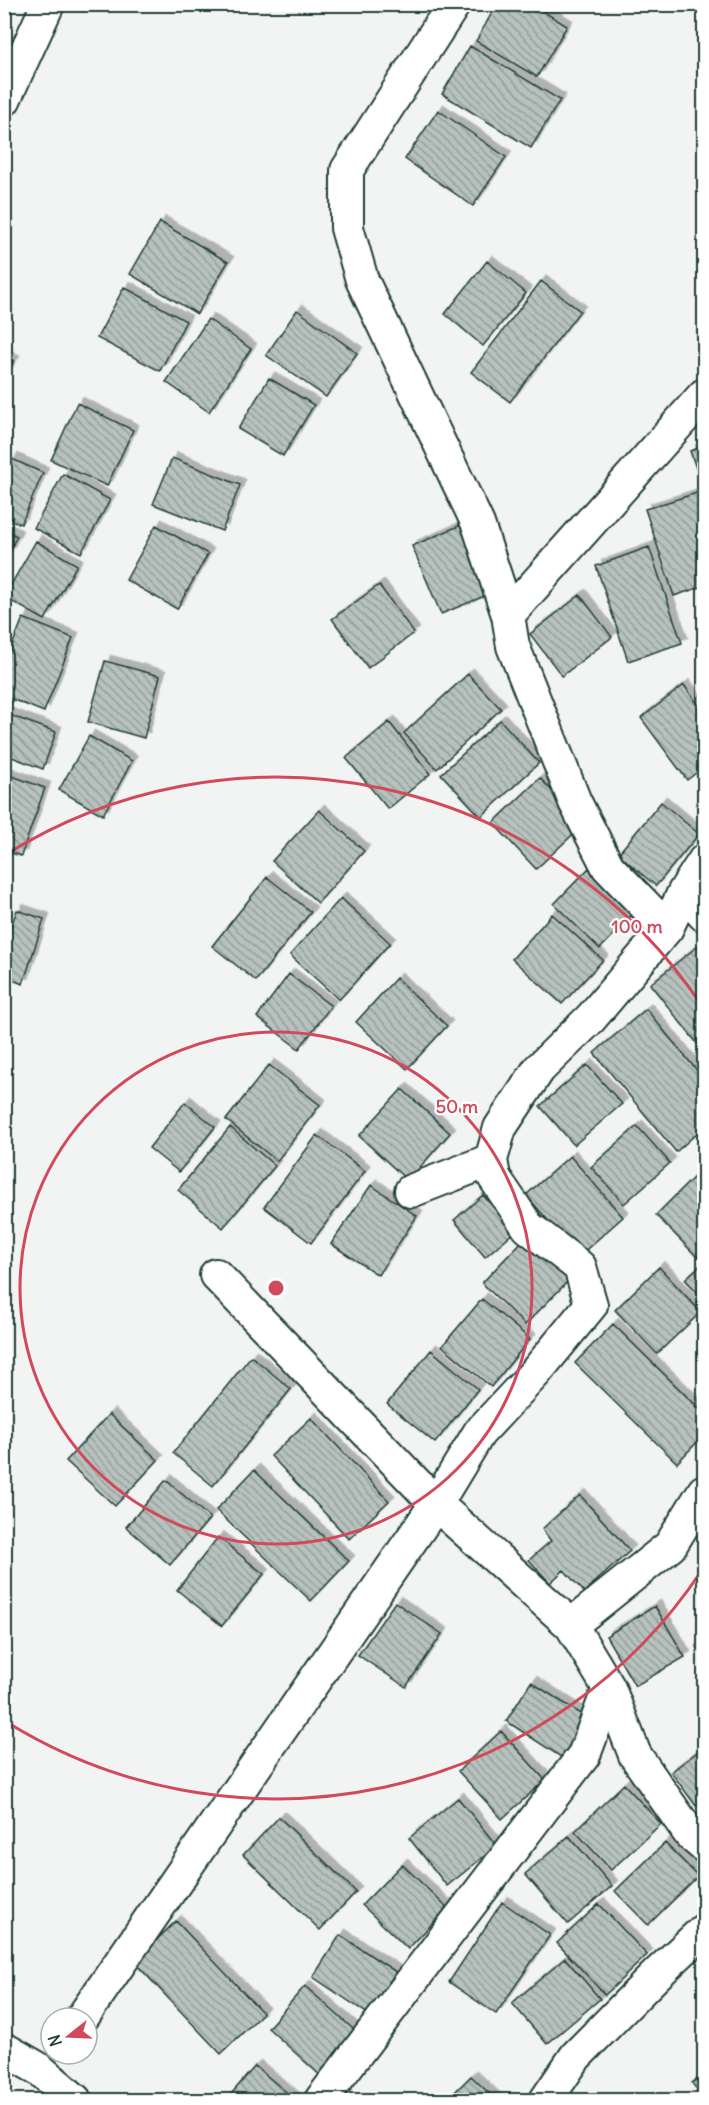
<svg xmlns="http://www.w3.org/2000/svg" width="709" height="2105" viewBox="0 0 709 2105" font-family="Delius,sans-serif">
  <style>
    .building { fill: url(#building-back-hatch); stroke: #1f3d34; stroke-width: 1.5; filter: url(#shadow) }
    .lines { fill: none; stroke-linecap: round; stroke-linejoin: round }
    .street-casing { stroke: #1f3d34; stroke-width: 36 }
    .street { stroke: #fff; stroke-width: 32 }
    .ring { fill: none; stroke: #d1495b; stroke-width: 3 }
    .centre { fill: #d1495b; stroke: #fff; stroke-width: 3 }
    .ring-label { font-size: 18px; text-anchor: middle; font-weight: bold; fill: #d1495b; stroke: #fff; stroke-width: 4.5; stroke-linejoin: round; paint-order: stroke }
  </style>
  <defs>
    <pattern id="building-back-hatch" width="6" height="6" patternUnits="userSpaceOnUse" patternTransform="scale(1.5)"><rect width="6" height="6" fill="#b7c1bd"/><path d="M-1 5l2 2M0 0l6 6M5-1l2 2" fill="none" stroke="#949e9a"/></pattern>
    <filter id="shadow"><feDropShadow dx="5.5" dy="-5.5" stdDeviation="0" flood-color="#0004"/></filter>
  </defs>
  <rect width="100%" height="100%" fill="#f2f3f3"/>
  <filter id="ink" filterUnits="userSpaceOnUse"><feTurbulence type="fractalNoise" baseFrequency=".0167" numOctaves="2"/><feDisplacementMap in="SourceGraphic" scale="12" xChannelSelector="R" yChannelSelector="G"/><feConvolveMatrix kernelMatrix="1 2 1 2 8 2 1 2 1" color-interpolation-filters="sRGB"/></filter>
  <g filter="url(#ink)">
    <path class="building" d="M497,4H531L567,26L537,77L476,41Z
      M470,46L560,100L531,148L442,94Z
      M438,110L506,157L473,206L405,159Z
      M160,222L228,262L197,314L130,274Z
      M487,261L526,293L483,346L445,314Z
      M541,281L580,311L510,402L471,372Z
      M124,287L186,321L160,371L97,338Z
      M297,310L357,353L326,397L266,355Z
      M208,319L251,349L209,412L166,382Z
      M4,355L14,361L4,377Z
      M269,378L314,405L283,456L238,429Z
      M77,403L133,430L107,486L51,460Z
      M704,446V491L690,451Z
      M172,458L240,485L222,531L153,504Z
      M12,459L43,473L21,524L4,517V476Z
      M63,474L110,500L81,553L34,528Z
      M700,492L704,507V586L674,596L645,509Z
      M468,522L497,591L441,614L412,546Z
      M156,525L208,554L177,609L126,580Z
      M4,529L17,536L4,561Z
      M36,541L77,565L45,620L4,597Z
      M649,547L682,643L628,661L596,566Z
      M379,585L414,633L368,668L332,619Z
      M580,595L612,637L562,676L530,634Z
      M23,618L73,638L44,712L4,696V666Z
      M105,661L160,676L144,738L88,722Z
      M468,674L501,709L437,769L404,733Z
      M684,685L704,713V767L687,780L641,718Z
      M4,713L56,732L43,769L4,754Z
      M500,720L539,763L481,817L441,774Z
      M389,722L430,774L388,809L346,758Z
      M89,736L132,761L103,815L59,790Z
      M4,773L45,788L21,856L4,851Z
      M540,778L583,825L536,869L493,823Z
      M661,802L699,834L656,886L618,854Z
      M319,810L364,851L318,903L272,861Z
      M589,868L634,913L600,949L554,904Z
      M267,877L311,912L256,981L212,946Z
      M341,898L390,943L339,1000L290,955Z
      M17,910L44,919L23,984L4,977V946Z
      M552,914L603,960L562,1004L512,959Z
      M699,945L704,952V1052L650,984Z
      M289,974L331,1006L299,1049L257,1017Z
      M396,978L447,1026L407,1069L356,1022Z
      M646,1009L704,1079V1127L676,1152L594,1053Z
      M269,1065L320,1105L277,1161L226,1120Z
      M587,1065L622,1104L574,1145L540,1106Z
      M402,1089L450,1133L408,1181L359,1136Z
      M185,1102L215,1127L179,1172L149,1148Z
      M637,1126L670,1163L624,1204L591,1167Z
      M230,1127L275,1166L223,1228L178,1190Z
      M317,1135L365,1171L311,1243L264,1207Z
      M570,1156L623,1217L579,1256L526,1195Z
      M704,1167V1250L697,1257L656,1215Z
      M371,1185L417,1216L378,1275L331,1244Z
      M483,1195L514,1232L485,1257L454,1220Z
      M527,1236L570,1279L525,1325L482,1283Z
      M704,1262V1301L685,1279Z
      M659,1267L701,1312L657,1354L615,1310Z
      M482,1299L530,1339L491,1387L442,1346Z
      M613,1324L704,1413V1435L677,1463L575,1363Z
      M431,1350L478,1389L435,1443L387,1404Z
      M251,1356L291,1389L213,1486L173,1453Z
      M109,1414L158,1460L115,1506L66,1461Z
      M311,1418L389,1501L349,1539L271,1456Z
      M254,1470L349,1561L311,1601L216,1510Z
      M166,1480L210,1518L170,1565L126,1527Z
      M580,1495L630,1551L584,1592L564,1570L550,1583L529,1560L551,1541L542,1529Z
      M218,1537L264,1574L222,1626L177,1590Z
      M395,1602L442,1634L406,1687L358,1655Z
      M655,1606L685,1657L635,1686L606,1636Z
      M531,1682L589,1719L564,1759L506,1721Z
      M501,1731L545,1780L502,1819L458,1771Z
      M704,1747V1800L696,1806L671,1772Z
      M624,1784L661,1824L611,1870L575,1831Z
      M458,1798L497,1846L447,1886L409,1838Z
      M279,1817L356,1892L320,1930L243,1855Z
      M569,1836L612,1886L568,1924L525,1874Z
      M665,1843L698,1876L648,1925L615,1891Z
      M402,1864L447,1908L408,1949L362,1905Z
      M502,1902L550,1935L496,2014L449,1982Z
      M599,1904L647,1955L605,1995L557,1943Z
      M176,1921L263,2013L221,2054L134,1962Z
      M340,1935L396,1972L368,2014L313,1977Z
      M565,1958L600,1999L547,2044L512,2003Z
      M305,1986L361,2036L323,2078L268,2028Z
      M255,2066L296,2100H226Z
      M704,2074V2100L692,2083Z
      M471,2076L496,2100H447Z"/>
    <g class="lines">
      <defs>
        <path id="street" d="M454,4L347,170V228L362,280L478,524L508,615
          M4,100L48,4
          M684,892L704,861
          M667,928L608,867L575,802L513,646L508,615L704,395
          M411,1191L491,1160L500,1128L539,1069L591,1018L667,928L684,892L704,915
          M216,1275L436,1504L571,1625
          M609,1688L635,1755L690,1834L704,1846
          M82,2018L436,1504L479,1433L535,1373L591,1305L580,1267L528,1227L494,1177L491,1160
          M4,2049L39,2069L75,2100
          M321,2100L584,1755L609,1688L571,1625L670,1546L704,1491
          M546,2100L576,2056L656,1975L704,1930"/>
      </defs>
      <use href="#street" class="street-casing"/>
      <use href="#street" class="street"/>
    </g>
  </g>
  <g class="ring">
    <circle cx="276" cy="1288" r="256"/>
    <path d="M702 1570A511 511 0 0 1 5 1721M5 855A511 511 0 0 1 702 1006"/>
  </g>
  <circle cx="276" cy="1288" r="9" class="centre"/>
  <g class="ring-label">
    <text x="637" y="933">100 m</text>
    <text x="457" y="1113">50 m</text>
  </g>
  <rect width="709" height="2105" fill="none" stroke="#fff" stroke-width="24"/>
  <rect x="12" y="12" width="685" height="2081" fill="none" stroke="#1f3d34" stroke-width="2" filter="url(#ink)"/>
  <g transform="translate(69 2036) rotate(252)"><circle r="28" fill="#ffffff" stroke="#a5b1ae" stroke-width="1.5"/>
  <path d="M0-4.5L10 22L0 15L-10 22Z" fill="#d1495b"/>
  <text y="-9" font-size="16" font-weight="bold" text-anchor="middle" fill="#1f3d34">N</text>
  </g>
</svg>
